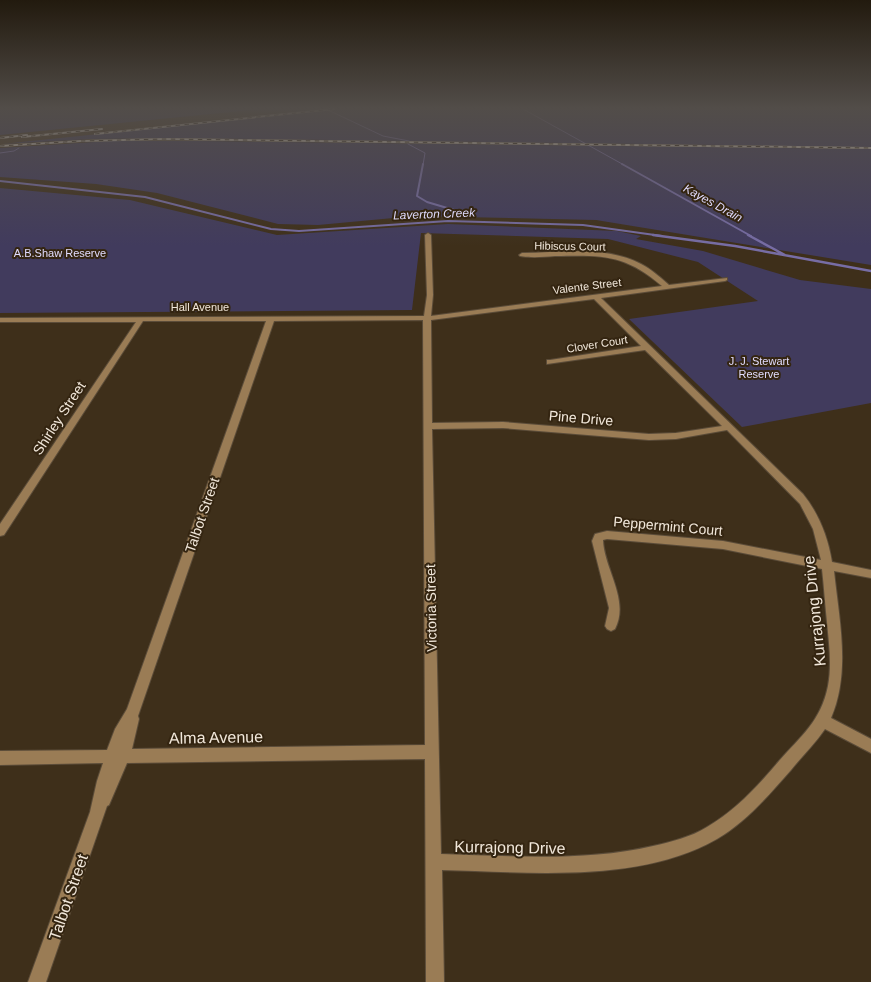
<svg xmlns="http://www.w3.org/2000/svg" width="871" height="982" viewBox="0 0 871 982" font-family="Helvetica,sans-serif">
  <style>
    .built { fill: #49351a }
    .green { fill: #413b5d }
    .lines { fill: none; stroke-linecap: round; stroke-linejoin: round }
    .stream-far2 { stroke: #776da5; stroke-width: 1 }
    .stream-far1 { stroke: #776da5; stroke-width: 2 }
    .stream { stroke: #776da5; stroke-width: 2.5 }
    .minor-casing { stroke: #5b4c39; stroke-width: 2 }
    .minor { fill: #9a7c55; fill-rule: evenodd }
    .rail-casing { stroke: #ddd2c4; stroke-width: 2 }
    .rail { stroke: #342511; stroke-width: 1; stroke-dasharray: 4.5; stroke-linecap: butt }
    .labels { text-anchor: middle; stroke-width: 4; stroke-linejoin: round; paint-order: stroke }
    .far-street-label { font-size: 11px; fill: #f1e7da; stroke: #342511 }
    .far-park-label { font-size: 11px; fill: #e0dbfd; stroke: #342511 }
    .far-water-label { font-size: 12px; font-style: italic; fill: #ded9fb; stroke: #342511 }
    .street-label { font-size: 14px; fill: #f1e7da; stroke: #342511 }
    .near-street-label { font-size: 16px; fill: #f1e7da; stroke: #342511 }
  </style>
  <rect width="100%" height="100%" fill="#3e2f1a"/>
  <path class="built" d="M260,109H342L21,143L173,138L581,145L167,140L77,143L0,148V135Z
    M594,144L871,147V149L626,146Z"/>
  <path class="green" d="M0,109H260L0,135Z
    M342,109H871V147L173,138L91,139L2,144Z
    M111,141H197L871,149V265L596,220L415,216L318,225L278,224L157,193L96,184L0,177V148Z
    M0,188L130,200L277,235L448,224L617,231L641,236L636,239L703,251L800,280L871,289V403L742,427L629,319L758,301L698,262L608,239L421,233L412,310L0,313Z"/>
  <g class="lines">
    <path class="stream-far2" d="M523,109L624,165
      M328,110L383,136L409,141
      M408,144L425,153L423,165
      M0,153L14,151L19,148"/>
    <path class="stream-far1" d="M423,164L417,196L427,202L454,210
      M622,164L751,236
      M0,181L145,197L271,229L299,231L448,221L583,225L662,236"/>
    <path class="stream" d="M653,235L735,246L871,271
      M748,235L785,255"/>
    <defs>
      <path id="minor" d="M428,233L431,235L433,295L431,316L662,286C625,254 602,255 555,256C543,257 531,258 520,256L519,255L522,253C561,253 605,245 641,264C651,269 660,277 669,285L727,278V280L725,281L601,298L803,494C819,514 828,537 832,562L871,570V578L834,571C839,619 851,672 831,718L871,739V753L825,729C815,744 802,756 791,770C769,795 746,822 717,839C639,884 528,872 442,870L444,982H426L425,759L127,763L109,805L107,806L46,982H28L90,812L97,781L103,763L0,765V751L107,750L115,729L127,709L266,321H143L4,535L0,536V524L136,322H0V318L424,316L427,295L425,235ZM594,299L641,346L550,360H547V364L645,350L722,426L676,433L649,434L503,422L432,423L431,320ZM423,320L425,745L132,749L139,719L138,716L274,321ZM503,428L649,440L676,439L727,430L800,504L813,529L821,560L723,541L607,531L595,534L592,541L609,608L605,626L607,629L611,631L615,629C630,600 604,569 603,540L607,539L723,549L822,569C824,586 825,604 827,622C829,643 832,665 828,686C821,721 801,736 779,761C758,786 735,811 707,827C691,837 671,842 653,846C584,862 512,856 441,854L432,429Z"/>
    </defs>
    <use href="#minor" class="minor-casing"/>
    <use href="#minor" class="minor"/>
    <defs>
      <path id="rail" d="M95,134L334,109
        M22,137L102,129
        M0,138L27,135
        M0,146L81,141L164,139L871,148"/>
    </defs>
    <use href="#rail" class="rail-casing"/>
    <use href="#rail" class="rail"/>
  </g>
  <linearGradient id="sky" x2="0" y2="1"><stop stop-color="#221a0e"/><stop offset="0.44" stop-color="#524d49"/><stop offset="1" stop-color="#524d49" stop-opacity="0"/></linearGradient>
  <rect width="871" height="246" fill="url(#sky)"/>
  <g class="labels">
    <g class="far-street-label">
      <text transform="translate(570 246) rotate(1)" y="4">Hibiscus Court</text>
      <text transform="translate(587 286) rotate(-7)" y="4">Valente Street</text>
      <text x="200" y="311">Hall Avenue</text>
      <text transform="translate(597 344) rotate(-9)" y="4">Clover Court</text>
    </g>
    <g class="far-park-label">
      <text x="60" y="257">A.B.Shaw Reserve</text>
      <text x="759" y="365">J. J. Stewart<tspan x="759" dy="13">Reserve</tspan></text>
    </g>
    <g class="far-water-label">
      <text transform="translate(713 203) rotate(29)" y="4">Kayes Drain</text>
      <text transform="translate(434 214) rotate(-2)" y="4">Laverton Creek</text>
    </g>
    <g class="street-label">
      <text transform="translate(59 418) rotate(-57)" y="5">Shirley Street</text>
      <text transform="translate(581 418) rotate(5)" y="5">Pine Drive</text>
      <text transform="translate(202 515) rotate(-71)" y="5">Talbot Street</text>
      <text transform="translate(668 526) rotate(5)" y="5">Peppermint Court</text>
      <text transform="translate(431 608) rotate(-91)" y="5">Victoria Street</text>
    </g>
    <g class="near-street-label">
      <text transform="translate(814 611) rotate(-96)" y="6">Kurrajong Drive</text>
      <text transform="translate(216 737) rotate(-1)" y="6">Alma Avenue</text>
      <text transform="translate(510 847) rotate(1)" y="6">Kurrajong Drive</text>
      <text transform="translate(68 897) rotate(-71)" y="6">Talbot Street</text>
    </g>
  </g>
</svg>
